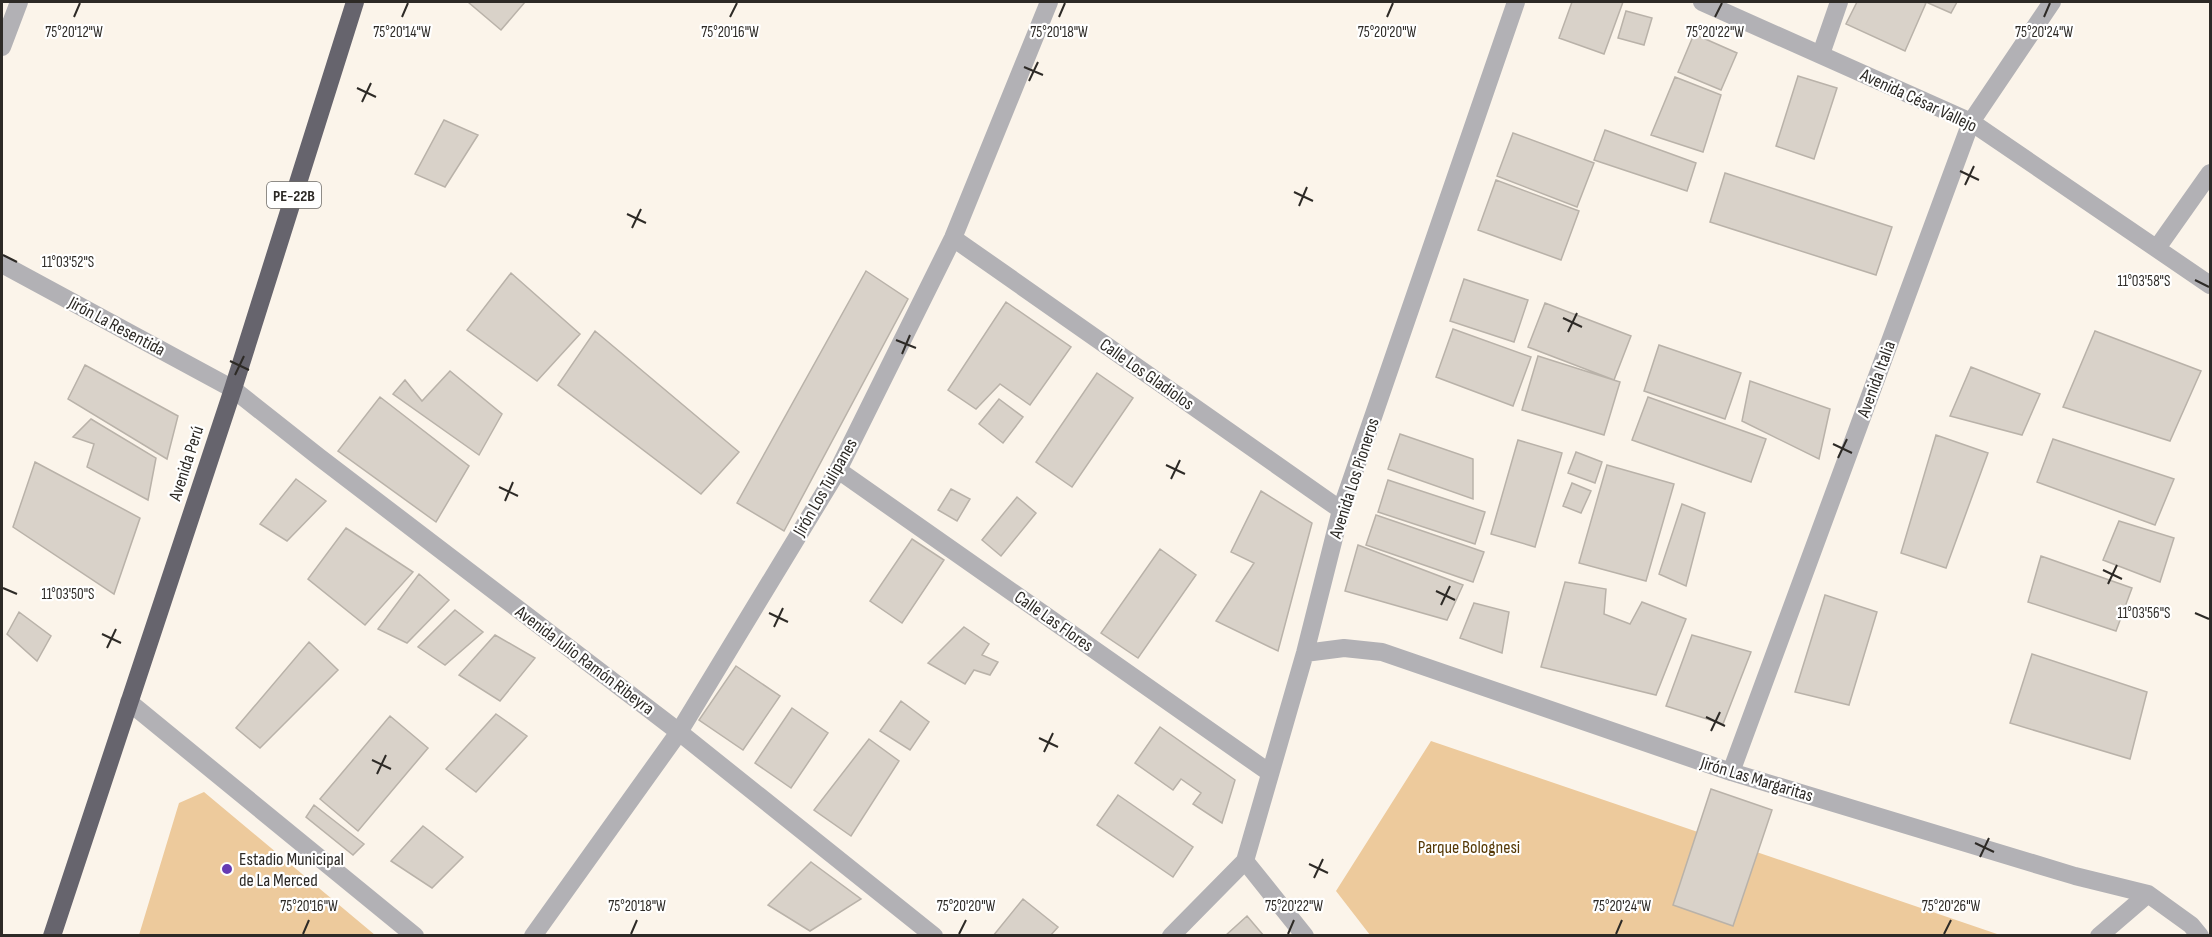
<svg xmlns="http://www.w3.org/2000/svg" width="2212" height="937" viewBox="0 0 2212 937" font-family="'Sofia Sans Condensed',sans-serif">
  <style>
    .green { fill: #edca9c }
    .building { fill: #d9d2c9; stroke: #b9b2a9; stroke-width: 1.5 }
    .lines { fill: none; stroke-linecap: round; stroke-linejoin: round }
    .street { stroke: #b2b1b5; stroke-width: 18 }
    .highway { stroke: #66646d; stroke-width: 18 }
    .ticks { fill: none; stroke: #2d2a26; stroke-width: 2 }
    .poi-dot { fill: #663bb3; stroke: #fff; stroke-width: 2 }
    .labels { text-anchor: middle; stroke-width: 4.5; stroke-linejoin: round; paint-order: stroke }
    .shield { fill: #fff; stroke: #6c6a67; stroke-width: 1.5 }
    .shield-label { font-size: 16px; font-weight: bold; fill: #2d2a26 }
    .street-label { font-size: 18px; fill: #2d2a26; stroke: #fff }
    .park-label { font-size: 18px; fill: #553805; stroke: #fff }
    .poi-label { font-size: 18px; fill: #2d2a26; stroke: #fff; text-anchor: start }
    .ticks-label { font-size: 15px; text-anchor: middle; fill: #2d2a26; stroke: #fff; stroke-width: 4.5; stroke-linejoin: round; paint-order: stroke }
  </style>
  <rect width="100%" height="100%" fill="#fbf4ea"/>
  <path class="green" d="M1431,741L2000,935H1370L1336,891Z
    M204,792L375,935H139L179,803Z"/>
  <path class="building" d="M468,2H525L501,30Z
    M1572,2H1623L1604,54L1559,38Z
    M1857,2H1923L1926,3L1905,51L1846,24Z
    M1926,2H1957L1951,13Z
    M1626,11L1652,18L1644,45L1618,38Z
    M1694,34L1737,53L1721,90L1678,72Z
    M1798,76L1837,88L1814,159L1776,146Z
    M1675,77L1721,95L1703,152L1651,135Z
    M444,120L478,135L445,187L415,174Z
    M1605,130L1696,163L1687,191L1594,160Z
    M1513,133L1594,163L1577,207L1497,176Z
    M1725,173L1892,227L1876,275L1710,222Z
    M1496,180L1579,211L1561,260L1478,230Z
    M866,271L908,299L784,531L737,503Z
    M511,273L580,334L537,381L467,330Z
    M1464,279L1528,300L1514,342L1450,321Z
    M1006,302L1071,347L1030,405L1000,384L976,409L948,390Z
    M1545,303L1631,336L1614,380L1528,347Z
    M1453,329L1531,357L1513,406L1436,377Z
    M595,331L739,452L701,494L558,385Z
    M2095,331L2201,371L2170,441L2063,407Z
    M1659,345L1741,373L1725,419L1644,391Z
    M1538,356L1620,382L1604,435L1522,410Z
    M85,365L178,416L167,459L68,399Z
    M1971,367L2040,394L2022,435L1950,416Z
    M450,371L502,414L479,455L393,394L405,380L422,401Z
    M1097,373L1133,398L1072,487L1036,462Z
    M1750,381L1830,409L1819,459L1742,421Z
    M380,397L469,466L436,522L338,451Z
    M1648,397L1766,439L1751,482L1632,440Z
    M999,399L1023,417L1003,443L979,424Z
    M91,419L156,458L148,500L87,467L94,444L73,437Z
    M1400,434L1473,459V499L1388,469Z
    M1936,435L1988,453L1946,568L1901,553Z
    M2053,439L2174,479L2155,525L2037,482Z
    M1518,440L1562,453L1535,547L1491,534Z
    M1576,452L1602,462L1595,483L1568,473Z
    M35,462L140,518L114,594L13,527Z
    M1607,465L1674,484L1646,581L1579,563Z
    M296,479L326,501L287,541L260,524Z
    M1388,480L1485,512L1475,544L1378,512Z
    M1572,483L1591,491L1581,513L1563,506Z
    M951,489L970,499L957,521L938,510Z
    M1261,491L1312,523L1278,651L1216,621L1254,563L1231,552Z
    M1017,497L1036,513L1001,556L982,540Z
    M1682,504L1705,513L1686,586L1659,574Z
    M1376,515L1484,552L1473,582L1366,545Z
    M2119,521L2174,538L2160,582L2103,560Z
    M346,528L413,572L365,625L308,579Z
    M912,539L944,560L902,623L870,601Z
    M1358,545L1463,585L1447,620L1345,591Z
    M1160,549L1196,575L1138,658L1101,633Z
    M2041,556L2132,588L2116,631L2028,602Z
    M419,574L449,600L407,643L378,629Z
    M1565,582L1606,589L1604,614L1630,624L1642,602L1686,619L1656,695L1541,667Z
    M1825,595L1877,612L1849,705L1795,692Z
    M1474,603L1509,612L1502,653L1460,638Z
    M455,610L483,632L445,665L418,647Z
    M19,612L51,636L37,661L7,634Z
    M964,627L989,644L982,655L998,662L990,675L974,670L965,684L928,663Z
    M495,635L535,658L500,701L459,675Z
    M1692,635L1751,652L1723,724L1666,706Z
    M309,642L338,670L260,748L236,728Z
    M2032,654L2147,692L2130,759L2010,723Z
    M736,666L780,696L743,750L699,720Z
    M901,701L929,722L910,750L880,731Z
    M792,708L828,733L791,788L755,763Z
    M496,714L527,736L476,792L446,769Z
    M390,716L428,748L358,831L320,799Z
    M1160,727L1235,780L1222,823L1193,804L1201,793L1181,779L1173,790L1135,763Z
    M869,739L899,761L851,836L814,810Z
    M1711,789L1772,810L1733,926L1673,905Z
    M1118,795L1193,847L1173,877L1097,825Z
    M314,805L364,844L353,855L306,817Z
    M423,826L463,857L432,888L391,861Z
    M811,862L861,899L810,931L768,905Z
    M1023,899L1058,927L1050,936H993Z
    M1247,916L1264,936H1225Z"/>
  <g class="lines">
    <path class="street" d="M1702,2L1971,122L2210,285
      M2,47L19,2
      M1821,54L1839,2
      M953,238L1341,510
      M2157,248L2210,173
      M2,264L233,389L319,457L679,732L934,936
      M838,470L1270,773
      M1305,653L1344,648L1382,652L1731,772L2075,876L2148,894L2191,925L2200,936
      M129,702L415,936
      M1731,772L1971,122L2052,2
      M1245,861L1305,936
      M533,936L679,732L838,470L953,238L1049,2
      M1171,936L1245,861L1305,653L1341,510L1516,2
      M2099,936L2148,894"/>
    <path class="highway" d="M52,936L233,389L355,2"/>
  </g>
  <path class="ticks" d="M74,17L80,3M402,17L408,3M730,17L737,3M1059,17L1065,3M1387,17L1393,3M1715,17L1722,3M2044,17L2050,3M1024,67L1043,75M1029,81L1038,62M357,88L376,97M362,102L371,83M1960,171L1979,180M1965,185L1974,166M1294,192L1313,201M1299,206L1307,187M627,214L646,223M632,228L641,209M3,255L17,262M2195,280L2209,287M1563,318L1582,327M1568,332L1577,313M896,340L916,348M902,354L910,335M230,361L249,370M235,375L244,356M1833,444L1852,453M1838,458L1847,439M1166,465L1185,474M1171,479L1180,460M499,487L518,496M505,501L513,482M2103,570L2122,579M2108,584L2117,565M3,588L17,594M1436,591L1455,600M1441,605L1450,586M769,613L788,622M2195,613L2209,619M774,627L783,608M102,634L121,643M107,648L116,629M1706,717L1725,726M1711,731L1720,712M1039,738L1058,747M1044,752L1053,733M372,760L391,769M377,774L386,755M1975,843L1994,852M1980,857L1989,838M1309,864L1328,873M1314,878L1323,859M303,934L309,920M631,934L637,920M959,934L966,920M1288,934L1294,920M1616,934L1622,920M1944,934L1951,920"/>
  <circle class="poi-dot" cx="227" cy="869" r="6"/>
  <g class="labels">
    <rect class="shield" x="267" y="182" width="54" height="26" rx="4.5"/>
    <g class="shield-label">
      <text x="294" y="201">PE-22B</text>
    </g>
    <g class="street-label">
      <text transform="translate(1919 100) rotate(25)" y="6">Avenida César Vallejo</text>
      <text transform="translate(117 326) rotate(28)" y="6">Jirón La Resentida</text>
      <text transform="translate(1147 374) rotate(35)" y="6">Calle Los Gladiolos</text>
      <text transform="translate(1876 379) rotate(-70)" y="6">Avenida Italia</text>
      <text transform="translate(186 463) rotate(-72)" y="6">Avenida Perú</text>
      <text transform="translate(1354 478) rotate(-72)" y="6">Avenida Los Pioneros</text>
      <text transform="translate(825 487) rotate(-60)" y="6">Jirón Los Tulipanes</text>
      <text transform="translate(1054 621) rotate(35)" y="6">Calle Las Flores</text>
      <text transform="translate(585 660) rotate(37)" y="6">Avenida Julio Ramón Ribeyra</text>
      <text transform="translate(1757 779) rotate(17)" y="6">Jirón Las Margaritas</text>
    </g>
    <g class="park-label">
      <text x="1469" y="853">Parque Bolognesi</text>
    </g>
    <g class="poi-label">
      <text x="239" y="865">Estadio Municipal<tspan x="239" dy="21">de La Merced</tspan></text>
    </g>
  </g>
  <g class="ticks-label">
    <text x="730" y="37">75°20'16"W</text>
    <text x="1059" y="37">75°20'18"W</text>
    <text x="1387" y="37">75°20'20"W</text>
    <text x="2044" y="37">75°20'24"W</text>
    <text x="74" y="37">75°20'12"W</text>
    <text x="402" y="37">75°20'14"W</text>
    <text x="1715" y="37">75°20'22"W</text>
    <text x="68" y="267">11°03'52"S</text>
    <text x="2144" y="286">11°03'58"S</text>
    <text x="68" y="599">11°03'50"S</text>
    <text x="2144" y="618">11°03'56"S</text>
    <text x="309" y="911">75°20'16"W</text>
    <text x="637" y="911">75°20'18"W</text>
    <text x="966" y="911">75°20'20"W</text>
    <text x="1294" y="911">75°20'22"W</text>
    <text x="1622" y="911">75°20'24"W</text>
    <text x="1951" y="911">75°20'26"W</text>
  </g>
  <rect width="2212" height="937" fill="none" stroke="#2d2a26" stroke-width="6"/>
</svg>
